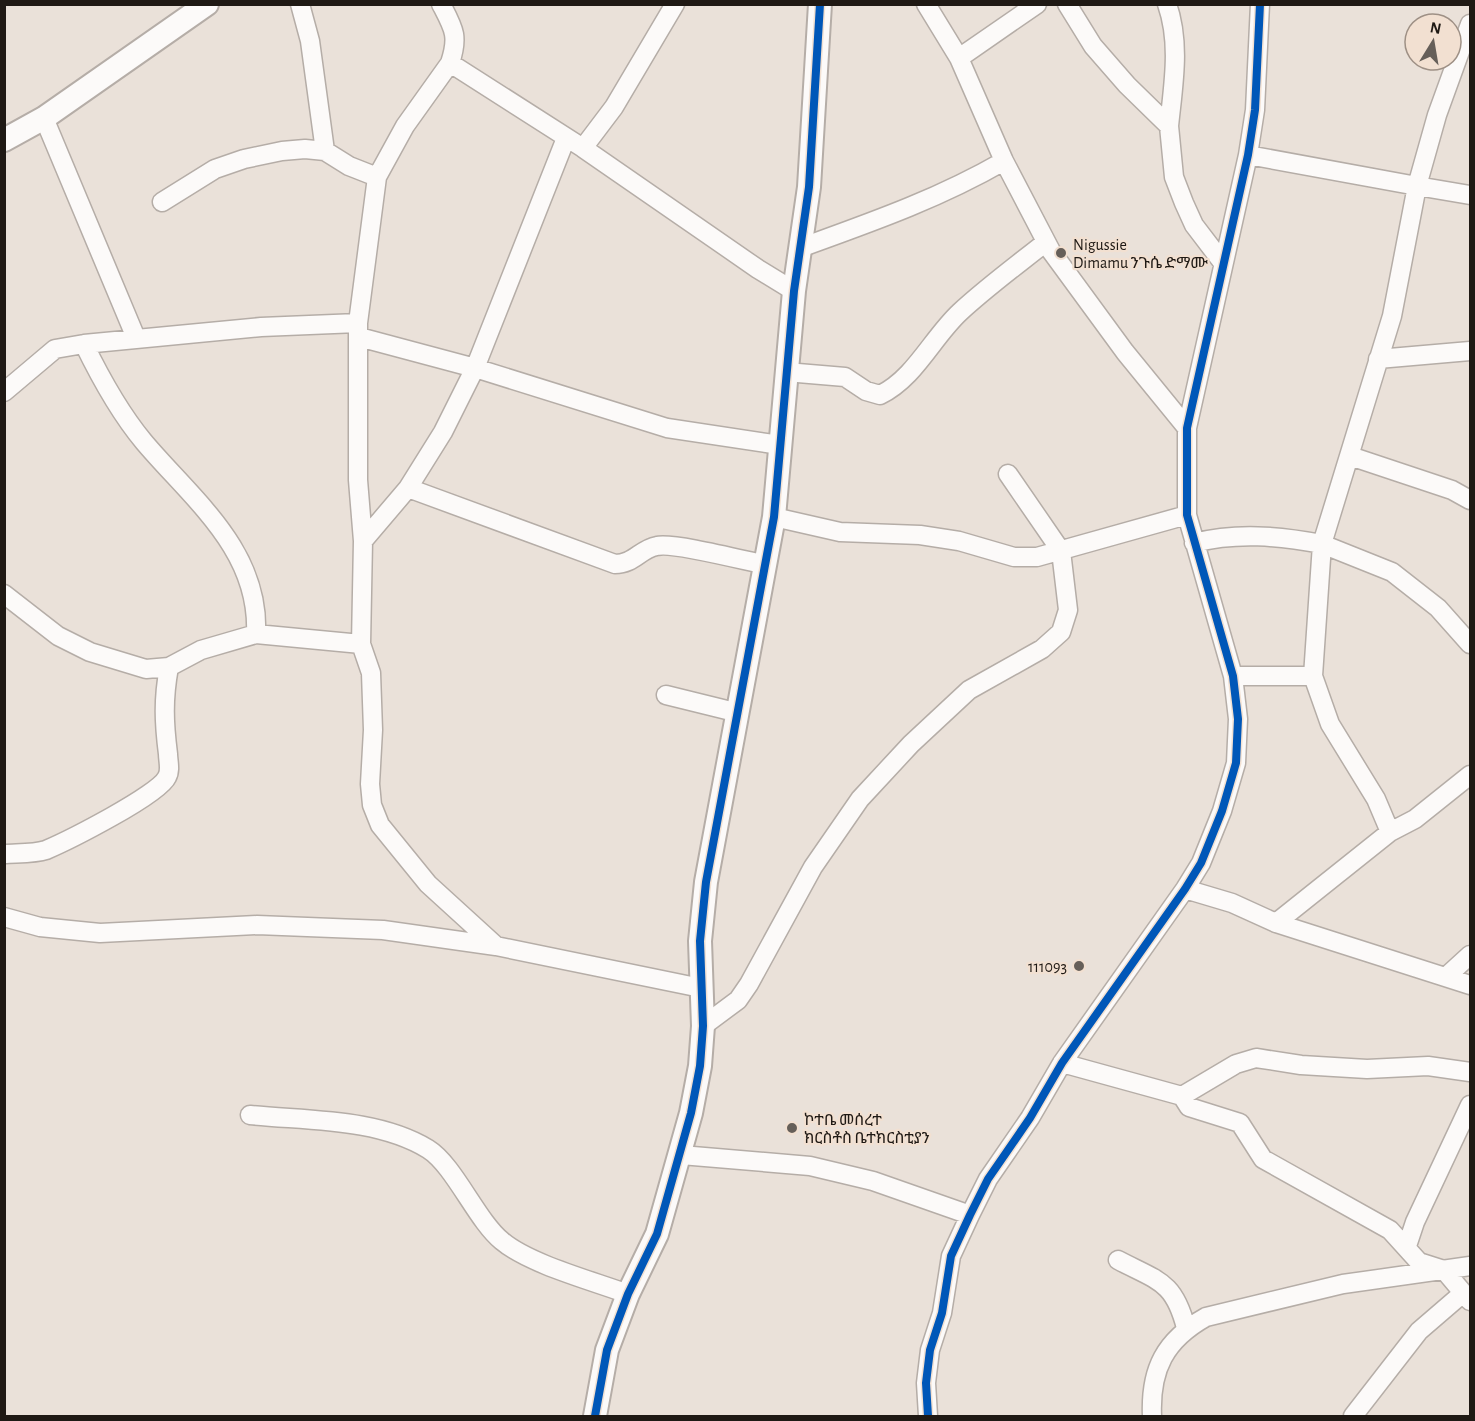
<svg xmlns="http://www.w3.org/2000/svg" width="1475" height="1421" viewBox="0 0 1475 1421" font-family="'Alegreya Sans','Noto Sans Ethiopic',sans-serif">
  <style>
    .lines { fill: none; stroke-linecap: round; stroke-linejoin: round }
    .minor-casing { stroke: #b5ada7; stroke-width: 21 }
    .tertiary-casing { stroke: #b5ada7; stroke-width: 26 }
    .minor { stroke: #fcfaf9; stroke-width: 18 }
    .tertiary { stroke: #fcfaf9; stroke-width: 22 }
    .cycleway-casing { stroke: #f2e0d1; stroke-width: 11 }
    .cycleway { stroke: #0057b8; stroke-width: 8 }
    .poi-dot { fill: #665f59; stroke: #f2e0d1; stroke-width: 2 }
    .labels { text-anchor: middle; stroke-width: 4.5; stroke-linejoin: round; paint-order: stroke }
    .poi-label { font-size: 16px; fill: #1f1914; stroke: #f2e0d1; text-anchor: start }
  </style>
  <rect width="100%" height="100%" fill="#eae1d9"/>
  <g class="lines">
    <defs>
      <path id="minor" d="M300,4L310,41L325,151
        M926,4L959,58L1004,161L1051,251L1125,352L1187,428
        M1067,4L1093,46L1127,85L1169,126L1174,177L1184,203L1194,225L1223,263
        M1167,4C1181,44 1173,86 1169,126
        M959,58L1037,4
        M450,63L583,148L758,269L794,291
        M44,118L136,338
        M583,148L614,107L675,4
        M1248,155L1417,186L1437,115L1470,24
        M162,202L215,169L244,159L282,151L305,149L325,151L349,166L377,177
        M800,248C872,222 938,199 1004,161
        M359,337L475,368L667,428L780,445
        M84,344L261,327L358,323
        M1378,359L1470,351
        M786,372L845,377L866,391L880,395C915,378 932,338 960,312C987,287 1017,265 1046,242
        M4,392L55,349L84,344C101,379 119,412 144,442C192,499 260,550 256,634L361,644L371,673L373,730L370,784L372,805L380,825L428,884L496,946L701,988
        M1350,456L1452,490L1470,500
        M408,488L615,564C634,564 640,549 657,546C673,542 746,561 766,565
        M774,517L840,532L920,535L959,541L1014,557H1037L1187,515
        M363,541L408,488L443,432L475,368L566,138
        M1194,543C1237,532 1279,536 1322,544L1392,316L1417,186L1470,195
        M4,594L58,636L90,652L146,669L169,667L201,650L256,634
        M361,644L363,541L358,480V323L377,177L405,126L450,63C459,36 454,29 441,4
        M1233,676H1313L1330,724L1376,799L1390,832L1415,819L1470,775
        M1313,676L1322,544L1392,572L1438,608L1470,644
        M666,695L739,713
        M4,854C17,853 34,854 46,850C67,841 159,795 167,777C171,770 168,761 168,754C164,722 163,700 169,667
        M1185,889L1232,903L1276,923L1390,832
        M4,917L40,927L100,933L257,925L383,930L496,946
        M1276,923L1470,985
        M1447,976L1470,955
        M703,1026L738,1000L749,984L813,867L860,799L911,744L969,690L1042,649L1061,632L1068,610L1061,551L1008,474
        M1062,1063L1182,1096L1189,1107L1240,1123L1263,1159L1390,1230L1419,1262L1444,1270L1470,1301
        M1182,1096L1236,1064L1256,1058L1301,1065L1367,1069L1428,1066L1470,1072
        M250,1115C307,1121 377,1118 428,1149C454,1165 477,1221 502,1241C529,1264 593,1281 628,1294
        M681,1155L810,1166L873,1181L970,1215
        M1407,1246L1415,1222L1470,1105
        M1118,1260C1158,1281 1174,1281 1186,1328
        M928,1416L926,1383L930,1350L942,1313L951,1256L970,1215L988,1179L1030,1118L1062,1063L1185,889L1201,863L1222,811L1236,763L1238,719L1233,676L1187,515V428L1248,155L1255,110L1260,4
        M1152,1416C1150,1369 1165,1340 1206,1317L1343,1284L1470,1266
        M1353,1416L1419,1331L1462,1294"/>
      <path id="tertiary" d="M4,140L44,118L207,4
        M595,1416L607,1350L628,1294L657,1234L691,1113L700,1066L703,1026L700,941L706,882L774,517L794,291L809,187L820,4"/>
    </defs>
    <use href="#minor" class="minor-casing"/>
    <use href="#tertiary" class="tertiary-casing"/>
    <use href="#minor" class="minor"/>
    <use href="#tertiary" class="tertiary"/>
    <defs>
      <path id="cycleway" d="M595,1416L607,1350L628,1294L657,1234L691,1113L700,1066L703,1026L700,941L706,882L774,517L794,291L809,187L820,4
        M928,1416L926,1383L930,1350L942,1313L951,1256L970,1215L988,1179L1030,1118L1062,1063L1185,889L1201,863L1222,811L1236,763L1238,719L1233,676L1187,515V428L1248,155L1255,110L1260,4"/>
    </defs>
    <use href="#cycleway" class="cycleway-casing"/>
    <use href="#cycleway" class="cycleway"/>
  </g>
  <g class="poi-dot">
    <circle cx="1061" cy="253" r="6"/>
    <circle cx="1079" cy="966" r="6"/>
    <circle cx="792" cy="1128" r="6"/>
  </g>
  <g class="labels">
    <g class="poi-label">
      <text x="1073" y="250">Nigussie<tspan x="1073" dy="18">Dimamu ንጉሴ ድማሙ</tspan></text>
      <text x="1067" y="972" text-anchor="end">111093</text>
      <text x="804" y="1125">ኮተቤ መሰረተ<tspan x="804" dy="18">ክርስቶስ ቤተክርስቲያን</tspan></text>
    </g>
  </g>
  <rect width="1475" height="1421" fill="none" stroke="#1f1914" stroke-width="12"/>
  <g transform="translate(1433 42) rotate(11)"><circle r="28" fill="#f2e0d1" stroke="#9e9085" stroke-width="1.5"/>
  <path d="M0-4.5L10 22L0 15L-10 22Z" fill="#665f59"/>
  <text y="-9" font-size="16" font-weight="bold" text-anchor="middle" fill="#1f1914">N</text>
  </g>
</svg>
